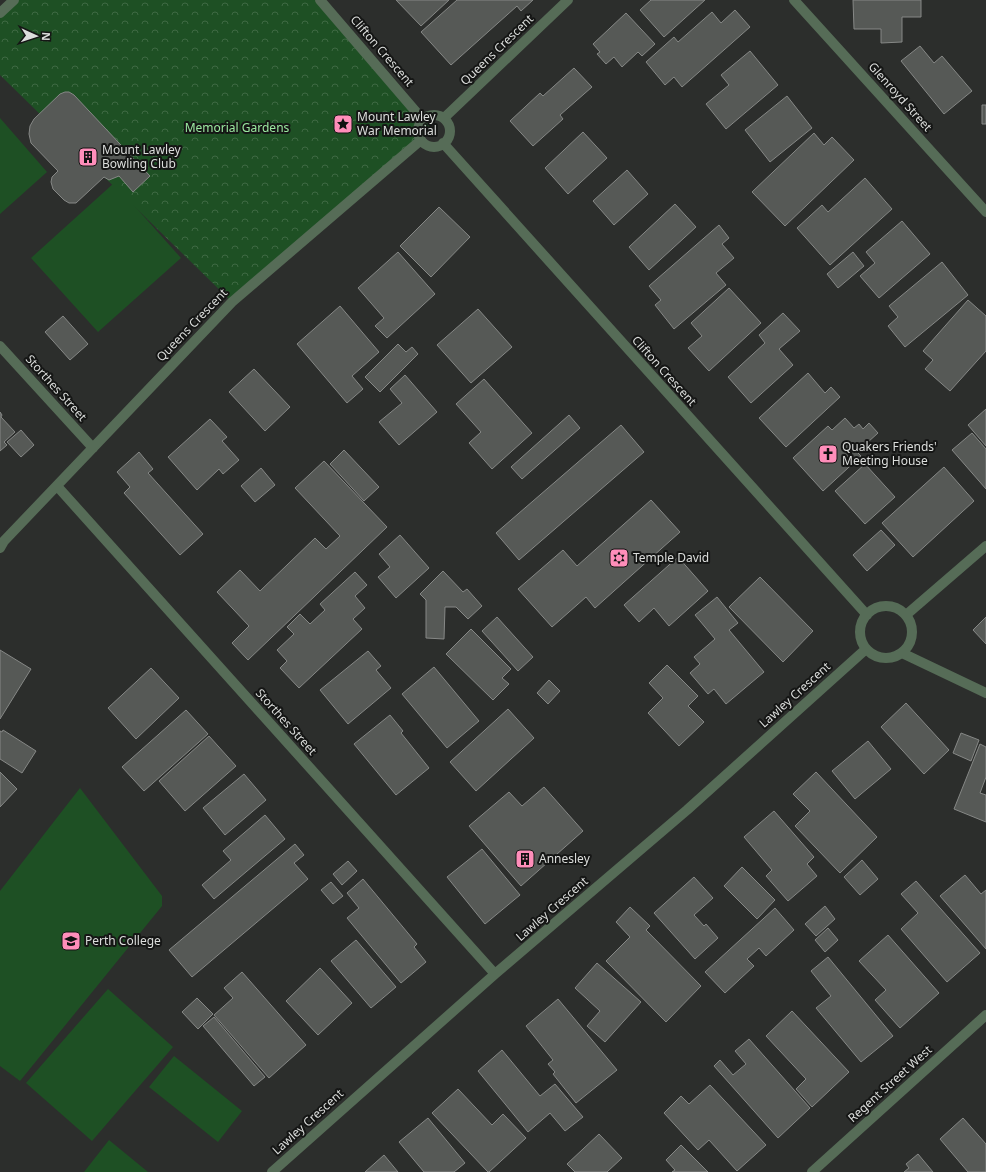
<svg xmlns="http://www.w3.org/2000/svg" width="986" height="1172" viewBox="0 0 986 1172" font-family="'Noto Sans',sans-serif">
  <style>
    .green { fill: #1e5024 }
    .park { fill: url(#park-crowns) }
    .building { fill: #565956; stroke: #868886 }
    .lines { fill: none; stroke-linecap: round; stroke-linejoin: round }
    .minor { stroke: #566c57; stroke-width: 10 }
    .labels { text-anchor: middle; stroke-width: 4; stroke-linejoin: round; paint-order: stroke }
    .street-label { font-size: 12px; fill: #dcdedc; stroke: #151615 }
    .poi-label { font-size: 12px; fill: #dcdedc; stroke: #151615; text-anchor: start }
    .park-label { font-size: 12px; fill: #9be8a0; stroke: #151615 }
  </style>
  <defs>
    <pattern id="park-crowns" width="20" height="18" patternUnits="userSpaceOnUse"><rect width="20" height="18" fill="#1e5024"/><path d="M2 6a3 3 0 1 1 6 0M12 15a3 3 0 1 1 6 0" fill="none" stroke="#3e6943"/></pattern>
  </defs>
  <rect width="100%" height="100%" fill="#2c2e2c"/>
  <path class="green" d="M0,118L47,172L0,214Z
    M114,183L181,258L98,332L31,258Z
    M80,788L162,896V906L20,1081L0,1066V891Z
    M108,989L173,1047L92,1141L26,1083Z
    M174,1056L242,1111L218,1142L149,1087Z
    M109,1140L148,1172H84Z"/>
  <path class="park" d="M14,0H321L432,128L232,302L0,75V13Z"/>
  <path class="building" d="M396,0H449L421,26Z
    M457,0H533L521,11L517,6L451,65L421,32Z
    M651,0H705L664,37L640,10Z
    M853,0H921V17H902V42L881,43V29H854Z
    M735,10L750,27L682,87L674,77L665,85L646,62L674,37L678,42L712,12L721,23Z
    M626,13L655,44L642,56L638,52L622,67L614,57L606,64L597,54L600,52L593,44Z
    M920,46L934,63L942,56L972,91L944,114L901,61Z
    M750,51L778,85L726,129L706,104L729,85L721,75Z
    M574,68L592,87L560,115L563,119L533,146L510,121L540,93L543,96Z
    M65,92H69L74,95L150,176L133,192L119,176L109,180L104,177L76,203H69L64,200L53,189L51,182L52,177L58,171L31,143L29,134L30,126L34,119L60,94Z
    M787,96L812,128L770,162L745,130Z
    M982,105H986V124H982Z
    M583,132L607,158L568,194L545,168Z
    M814,133L824,145L832,137L854,160L785,226L752,192Z
    M627,170L648,194L614,225L593,201Z
    M865,178L892,209L830,265L797,228L822,205L828,212Z
    M675,204L696,227L649,270L629,247Z
    M439,207L470,237L431,277L400,246Z
    M902,221L930,254L879,298L860,276L875,263L866,252Z
    M719,225L729,238L722,244L734,258L716,273L726,285L674,329L655,305L661,300L649,286Z
    M398,252L435,294L387,338L375,326L384,318L358,288Z
    M853,252L864,266L838,288L827,274Z
    M942,262L968,295L905,347L888,326L898,317L889,306Z
    M729,288L761,323L709,371L688,348L702,336L691,323Z
    M968,300L986,316V351L950,391L925,369L933,360L923,351Z
    M340,306L379,352L352,376L363,389L347,403L297,344Z
    M478,309L512,347L471,383L437,345Z
    M783,313L800,331L779,349L793,365L751,403L728,377L765,343L759,335Z
    M63,316L88,344L70,360L45,332Z
    M398,344L406,352L412,347L418,354L380,392L365,377Z
    M254,369L290,407L265,431L229,392Z
    M808,373L825,393L831,387L840,397L786,447L759,418Z
    M405,375L437,412L399,445L379,422L402,403L390,389Z
    M484,379L532,433L492,469L469,443L481,432L456,404Z
    M986,409V446L968,425Z
    M0,412L2,415L1,417L15,432L4,442L7,445L0,451Z
    M569,415L580,428L522,479L511,467Z
    M845,418L854,428L859,424L863,429L869,423L878,433L857,452L861,456L823,491L793,458L828,426L832,430Z
    M210,419L227,437L222,441L239,460L223,474L219,469L197,490L168,457Z
    M621,425L644,452L519,560L496,533Z
    M21,430L34,445L21,457L7,442Z
    M972,433L986,449V489L952,450Z
    M344,450L379,487L364,501L330,464Z
    M139,452L153,469L148,473L203,534L180,555L124,493L130,487L117,472Z
    M324,461L387,527L248,660L232,643L249,626L217,592L240,570L260,591L315,538L326,549L340,536L295,488Z
    M865,464L895,497L865,524L835,491Z
    M944,467L974,501L913,557L882,523Z
    M261,468L275,485L255,502L241,486Z
    M651,500L680,532L595,608L586,597L552,627L518,589L563,550L577,566Z
    M881,530L895,545L867,571L853,555Z
    M400,535L429,568L396,598L378,577L390,567L379,554Z
    M678,557L708,591L669,626L654,608L639,622L624,605Z
    M443,571L463,592L467,589L482,606L468,619L456,607H445L444,639L426,638V600L420,594Z
    M355,572L367,585L355,596L365,608L353,619L362,629L299,688L280,668L287,661L277,650L294,634L287,627L300,614L310,624L325,610L320,604Z
    M760,577L813,631L783,662L729,607Z
    M717,597L738,623L729,630L764,672L726,704L714,689L708,694L690,673L700,664L694,657L715,639L695,615Z
    M497,617L533,657L518,671L482,631Z
    M986,617V644L973,630Z
    M471,629L511,669L502,678L509,684L493,700L446,654Z
    M0,650L31,669L0,719Z
    M368,651L381,666L376,670L391,688L348,724L320,690Z
    M667,665L698,696L688,706L704,722L679,746L648,713L663,698L649,683Z
    M434,667L479,721L447,748L402,694Z
    M151,668L179,698L136,739L108,708Z
    M549,680L560,691L548,704L537,693Z
    M906,703L949,750L924,774L881,727Z
    M508,709L534,738L476,791L450,762Z
    M186,710L208,734L144,791L122,767Z
    M390,715L403,731L401,733L429,768L396,795L354,744Z
    M3,730L36,751L22,773L0,759V731L2,732Z
    M961,733L979,740L971,761L953,753Z
    M209,736L236,766L185,811L159,781Z
    M868,741L891,769L855,799L832,771Z
    M980,744L986,747V777L980,793L986,795V822L954,809Z
    M0,772L17,789L0,807Z
    M816,772L877,837L840,873L795,826L810,811L793,794Z
    M244,774L266,800L225,835L203,808Z
    M544,787L583,831L521,886L469,826L509,792L522,806Z
    M774,811L814,857L807,864L817,876L788,901L766,876L772,870L744,837Z
    M265,815L285,839L214,899L202,885L231,860L223,851Z
    M295,844L304,855L294,863L308,879L192,977L169,950Z
    M482,849L520,895L485,924L447,877Z
    M862,860L878,879L860,895L844,877Z
    M348,861L357,871L342,885L333,874Z
    M742,867L775,900L757,919L724,886Z
    M965,875L981,894L986,890V949L940,896Z
    M694,877L713,898L694,915L704,926L706,924L718,938L695,959L654,913Z
    M363,879L417,944L414,947L426,962L401,983L347,918L359,908L347,893Z
    M916,881L980,953L947,982L901,929L918,913L901,894Z
    M331,882L343,896L333,904L321,890Z
    M825,906L835,919L816,936L805,924Z
    M630,907L650,926L646,930L701,986L666,1022L606,961L630,937L616,922Z
    M775,908L794,930L766,956L759,948L747,959L754,966L725,993L705,972Z
    M828,928L838,940L825,952L815,940Z
    M888,935L939,993L900,1028L875,1000L886,990L859,961Z
    M356,940L396,987L371,1008L331,961Z
    M828,957L893,1036L861,1062L816,1008L831,996L811,971Z
    M597,963L641,1002L605,1042L587,1026L600,1011L575,988Z
    M320,968L352,1003L318,1035L286,1001Z
    M242,972L306,1045L269,1078L214,1015L233,998L224,988Z
    M197,998L213,1014L198,1029L182,1012Z
    M558,999L617,1070L576,1103L553,1074L555,1072L548,1064L553,1060L526,1026Z
    M792,1011L849,1072L812,1107L796,1089L806,1079L766,1036Z
    M214,1017L265,1077L254,1086L203,1026Z
    M749,1039L810,1108L778,1138L714,1066L720,1060L733,1075L746,1064L735,1051Z
    M502,1050L540,1096L555,1084L583,1117L565,1131L550,1113L528,1132L478,1071Z
    M710,1085L766,1145L737,1171L709,1140L698,1150L664,1113L681,1096L689,1104Z
    M458,1089L492,1125L503,1114L526,1138L489,1172H488L432,1113Z
    M428,1118L465,1163L454,1172H424L399,1142Z
    M963,1118L986,1144V1172H968L940,1139Z
    M599,1134L622,1158L607,1172H575L567,1164Z
    M681,1145L708,1172H672L675,1170L666,1160Z
    M918,1154L933,1172H904L909,1168L906,1164Z
    M384,1155L398,1172H365Z"/>
  <g class="lines">
    <path class="minor" d="M320,0L423,120
      M794,0L986,212
      M0,13L14,0
      M418 131a16 16 0 1 1 32 0a16 16 0 1 1-32 0Z
      M444,118L568,0
      M443,143L867,615
      M0,346L93,448
      M57,486L495,974
      M0,548L4,541L232,302L421,140
      M860 632a26 26 0 1 1 52 0a26 26 0 1 1-52 0Z
      M906,615L986,546
      M902,653L986,693
      M272,1172L495,974L687,810L866,649
      M812,1172L986,1015"/>
  </g>
  <defs>
    <symbol id="sight-square" viewBox="-11 -11 22 22"><rect x="-9" y="-9" width="18" height="18" rx="4" fill="#ff8eba" stroke="#151615"/><path d="M0-6L1.8-2.2L6-1.7L2.9 1.2L3.7 5.4L0 3.3L-3.7 5.4L-2.9 1.2L-6-1.7L-1.8-2.2Z" fill="#111"/></symbol>
    <symbol id="building-square" viewBox="-11 -11 22 22"><rect x="-9" y="-9" width="18" height="18" rx="4" fill="#ff8eba" stroke="#151615"/><path d="M-4-6H4V6H1V3H-1V6H-4ZM-2.5-4.3h1.7v1.8h-1.7ZM.8-4.3h1.7v1.8H.8ZM-2.5-1h1.7V.8h-1.7ZM.8-1h1.7V.8H.8Z" fill="#111"/></symbol>
    <symbol id="church-square" viewBox="-11 -11 22 22"><rect x="-9" y="-9" width="18" height="18" rx="4" fill="#ff8eba" stroke="#151615"/><path d="M-1.2-6h2.4v3.5h3.3v2.4h-3.3V6h-2.4V-.1h-3.3v-2.4h3.3Z" fill="#111"/></symbol>
    <symbol id="synagogue-square" viewBox="-11 -11 22 22"><rect x="-9" y="-9" width="18" height="18" rx="4" fill="#ff8eba" stroke="#151615"/><path d="M0-6.5L5.6 3.2H-5.6ZM0 6.5L5.6-3.2H-5.6Z" fill="#111"/></symbol>
    <symbol id="school-square" viewBox="-11 -11 22 22"><rect x="-9" y="-9" width="18" height="18" rx="4" fill="#ff8eba" stroke="#151615"/><path d="M0-5L7-2L0 1L-7-2ZM-4 1L0 2.5L4 1V4Q0 6-4 4Z" fill="#111"/></symbol>
  </defs>
  <g fill-rule="evenodd">
    <use href="#sight-square" x="332" y="113" width="22" height="22"/>
    <use href="#building-square" x="77" y="146" width="22" height="22"/>
    <use href="#church-square" x="817" y="443" width="22" height="22"/>
    <use href="#synagogue-square" x="608" y="547" width="22" height="22"/>
    <use href="#building-square" x="514" y="848" width="22" height="22"/>
    <use href="#school-square" x="60" y="930" width="22" height="22"/>
  </g>
  <g class="labels">
    <g class="street-label">
      <text transform="translate(497 50) rotate(-44)" y="4">Queens Crescent</text>
      <text transform="translate(382 51) rotate(49)" y="4">Clifton Crescent</text>
      <text transform="translate(900 97) rotate(48)" y="4">Glenroyd Street</text>
      <text transform="translate(192 325) rotate(-46)" y="4">Queens Crescent</text>
      <text transform="translate(664 371) rotate(48)" y="4">Clifton Crescent</text>
      <text transform="translate(56 388) rotate(48)" y="4">Storthes Street</text>
      <text transform="translate(795 695) rotate(-42)" y="4">Lawley Crescent</text>
      <text transform="translate(286 722) rotate(48)" y="4">Storthes Street</text>
      <text transform="translate(552 909) rotate(-41)" y="4">Lawley Crescent</text>
      <text transform="translate(890 1084) rotate(-42)" y="4">Regent Street West</text>
      <text transform="translate(308 1122) rotate(-42)" y="4">Lawley Crescent</text>
    </g>
    <g class="poi-label">
      <text x="357" y="121">Mount Lawley<tspan x="357" dy="14">War Memorial</tspan></text>
      <text x="102" y="154">Mount Lawley<tspan x="102" dy="14">Bowling Club</tspan></text>
      <text x="842" y="451">Quakers Friends'<tspan x="842" dy="14">Meeting House</tspan></text>
      <text x="633" y="562">Temple David</text>
      <text x="539" y="863">Annesley</text>
      <text x="85" y="945">Perth College</text>
    </g>
    <g class="park-label">
      <text x="237" y="132">Memorial Gardens</text>
    </g>
  </g>
  <g transform="translate(36 36) rotate(93)" stroke="#151615" stroke-width="3" paint-order="stroke">
  <path d="M0-3L7 15L0 10L-7 15Z" fill="#dcdedc"/>
  <text y="-6" font-size="11" font-weight="bold" text-anchor="middle" fill="#dcdedc">N</text>
  </g>
</svg>
